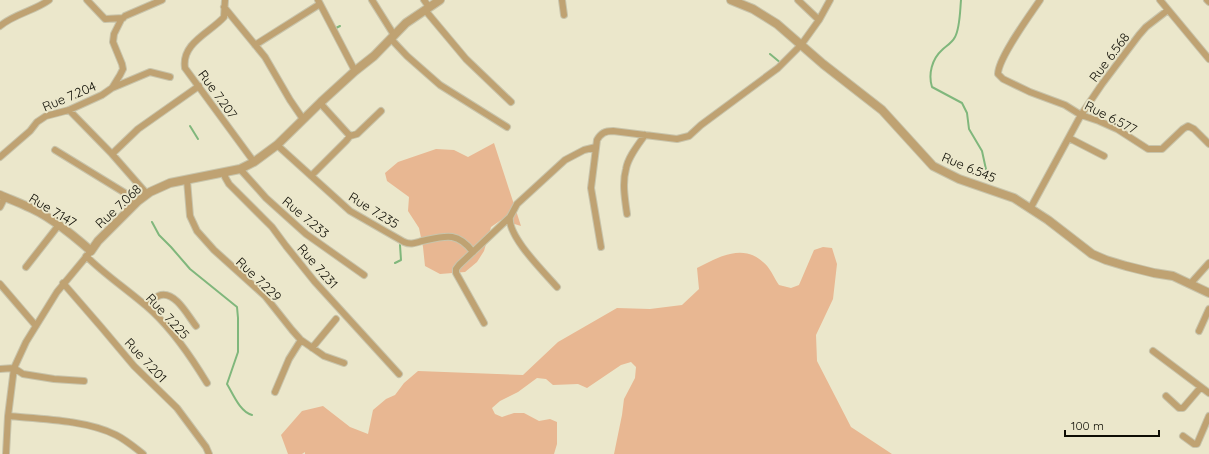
<svg xmlns="http://www.w3.org/2000/svg" width="1209" height="454" viewBox="0 0 1209 454" font-family="Quicksand,sans-serif">
  <style>
    .green { fill: #e8b792 }
    .lines { fill: none; stroke-linecap: round; stroke-linejoin: round }
    .stream { stroke: #80b77c; stroke-width: 2 }
    .minor-casing { stroke: #c8c4ab; stroke-width: 8 }
    .tertiary-casing { stroke: #c8c4ab; stroke-width: 10 }
    .minor { stroke: #bfa272; stroke-width: 6 }
    .tertiary { stroke: #bfa272; stroke-width: 8 }
    .labels { text-anchor: middle; stroke-width: 4; stroke-linejoin: round; paint-order: stroke }
    .street-label { font-size: 13px; fill: #0e0d04; stroke: #ebe7cb }
  </style>
  <rect width="100%" height="100%" fill="#ebe7cb"/>
  <path class="green" d="M494,143L521,226L501,220L491,227L484,251L477,262L465,272L440,274L425,266L423,247L419,228L408,211L409,197L387,181L385,173L398,162L436,149L454,150L468,157Z
    M823,247L832,248L837,264L833,299L816,335L817,361L851,427L892,454H614L622,415L624,399L635,378L636,367L631,362L621,365L587,388L578,384L553,385L546,379L537,378L518,392L500,401L492,408L495,414L502,417L514,413H524L539,421L550,419L557,422V444L554,454H305V452L302,454H288L281,435L302,411L323,406L350,427L368,434L373,410L386,399L395,395L404,383L418,371L523,375L558,342L617,308L650,309L682,305L699,289L697,268C719,257 742,243 763,262C770,267 774,278 779,285L791,288L799,285L814,250Z"/>
  <g class="lines">
    <path class="stream" d="M961,0C960,11 960,28 955,37C952,43 946,46 942,50C932,59 928,74 932,87L962,103L967,113L969,129L982,151L987,174
      M336,28L340,26
      M770,54L782,64
      M190,126L198,139
      M152,222L159,235L171,247L190,269L237,307L238,318V352L227,384C233,394 240,412 252,415
      M395,263L401,260L400,245"/>
    <defs>
      <path id="minor" d="M87,0L105,19L123,18
        M225,0L224,17C211,32 181,43 185,68L254,162
        M318,0L355,71
        M372,0L394,35
        M424,0L429,7
        M562,0L564,15
        M1040,0C1030,15 998,58 998,74L1003,79L1030,92L1065,105L1081,115L1099,121L1117,129L1148,149H1162L1183,129L1188,126L1194,129L1209,144
        M1160,0L1209,59
        M1207,0L1209,2
        M224,7L265,57L290,100L303,119
        M425,10L466,59L511,102
        M819,20L830,0
        M0,26C14,14 34,11 49,0
        M391,39L407,56L440,85L507,127
        M255,45L320,4
        M112,88L150,72L170,77
        M320,103L350,136
        M69,110L112,154L147,194
        M1069,138L1104,156
        M277,145L350,211L404,242C411,245 415,243 422,241C445,236 457,231 473,252
        M55,150L138,201
        M112,154L138,129L199,86
        M0,157L30,131L37,122L46,116L69,110L102,95L112,88L120,75L123,69L122,64L113,42L114,34L121,20L125,16L162,0
        M240,169L266,198L306,234L364,275
        M226,172L225,177L229,184L272,227L286,246L315,282L399,374
        M311,176L346,141L350,136L357,134L381,111
        M187,180L190,216L197,231L214,250L265,296L292,330L300,339L301,340L289,359L275,392
        M0,207L5,197
        M1030,209L1081,115L1102,84L1139,35L1146,27L1168,10
        M627,214C625,200 622,183 626,169C628,157 638,145 645,135
        M510,217C507,236 544,272 557,287
        M601,247L591,188L597,140C601,133 605,131 613,131L677,139L689,136L701,125L778,68L801,45L819,20L798,0
        M86,256C106,276 131,292 153,312C172,330 193,360 207,383
        M26,267L58,226
        M63,283L102,328L134,366L177,408L206,447L209,454
        M1191,283L1209,263
        M0,284L36,326
        M145,305C150,302 156,296 161,295C176,292 188,316 196,326
        M484,323L456,273V269L459,265L510,217L517,204L565,160L584,150L596,147
        M1199,331L1209,309
        M301,340L324,356L344,363
        M312,348L336,319
        M1153,351L1209,393
        M0,369L14,368L23,374L54,379L84,381
        M1166,396L1179,408H1183L1201,387
        M8,416C40,419 87,420 116,435C126,440 134,447 143,454
        M1183,436L1194,444H1197L1209,416
        M6,454L8,416L14,368L26,342L57,292L91,251"/>
      <path id="tertiary" d="M731,0L753,9L777,24L823,64L882,110L933,166L959,179L1014,198L1048,220L1092,254L1106,260L1126,266L1154,273L1173,276L1209,293
        M0,195C9,199 18,202 26,206C47,214 74,236 91,251L98,241L138,201L150,192L170,183L240,169L254,162L277,145L321,102L355,71L374,56L406,23L440,0"/>
    </defs>
    <use href="#minor" class="minor-casing"/>
    <use href="#tertiary" class="tertiary-casing"/>
    <use href="#minor" class="minor"/>
    <use href="#tertiary" class="tertiary"/>
  </g>
  <g class="labels">
    <g class="street-label">
      <text transform="translate(1109 57) rotate(-53)" y="5">Rue 6.568</text>
      <text transform="translate(218 94) rotate(54)" y="5">Rue 7.207</text>
      <text transform="translate(69 96) rotate(-23)" y="5">Rue 7.204</text>
      <text transform="translate(1111 117) rotate(27)" y="5">Rue 6.577</text>
      <text transform="translate(969 167) rotate(23)" y="5">Rue 6.545</text>
      <text transform="translate(118 206) rotate(-43)" y="5">Rue 7.068</text>
      <text transform="translate(53 210) rotate(31)" y="5">Rue 7.147</text>
      <text transform="translate(374 210) rotate(32)" y="5">Rue 7.235</text>
      <text transform="translate(306 217) rotate(40)" y="5">Rue 7.233</text>
      <text transform="translate(318 266) rotate(49)" y="5">Rue 7.231</text>
      <text transform="translate(259 279) rotate(44)" y="5">Rue 7.229</text>
      <text transform="translate(168 316) rotate(47)" y="5">Rue 7.225</text>
      <text transform="translate(146 360) rotate(47)" y="5">Rue 7.201</text>
    </g>
  </g>
  <path d="M1065 430v6h94v-6" fill="none" stroke="#0e0d04" stroke-width="2"/>
  <text x="1071" y="430" font-size="12" fill="#0e0d04" stroke="#ebe7cb" stroke-width="3" paint-order="stroke">100 m</text>
</svg>
